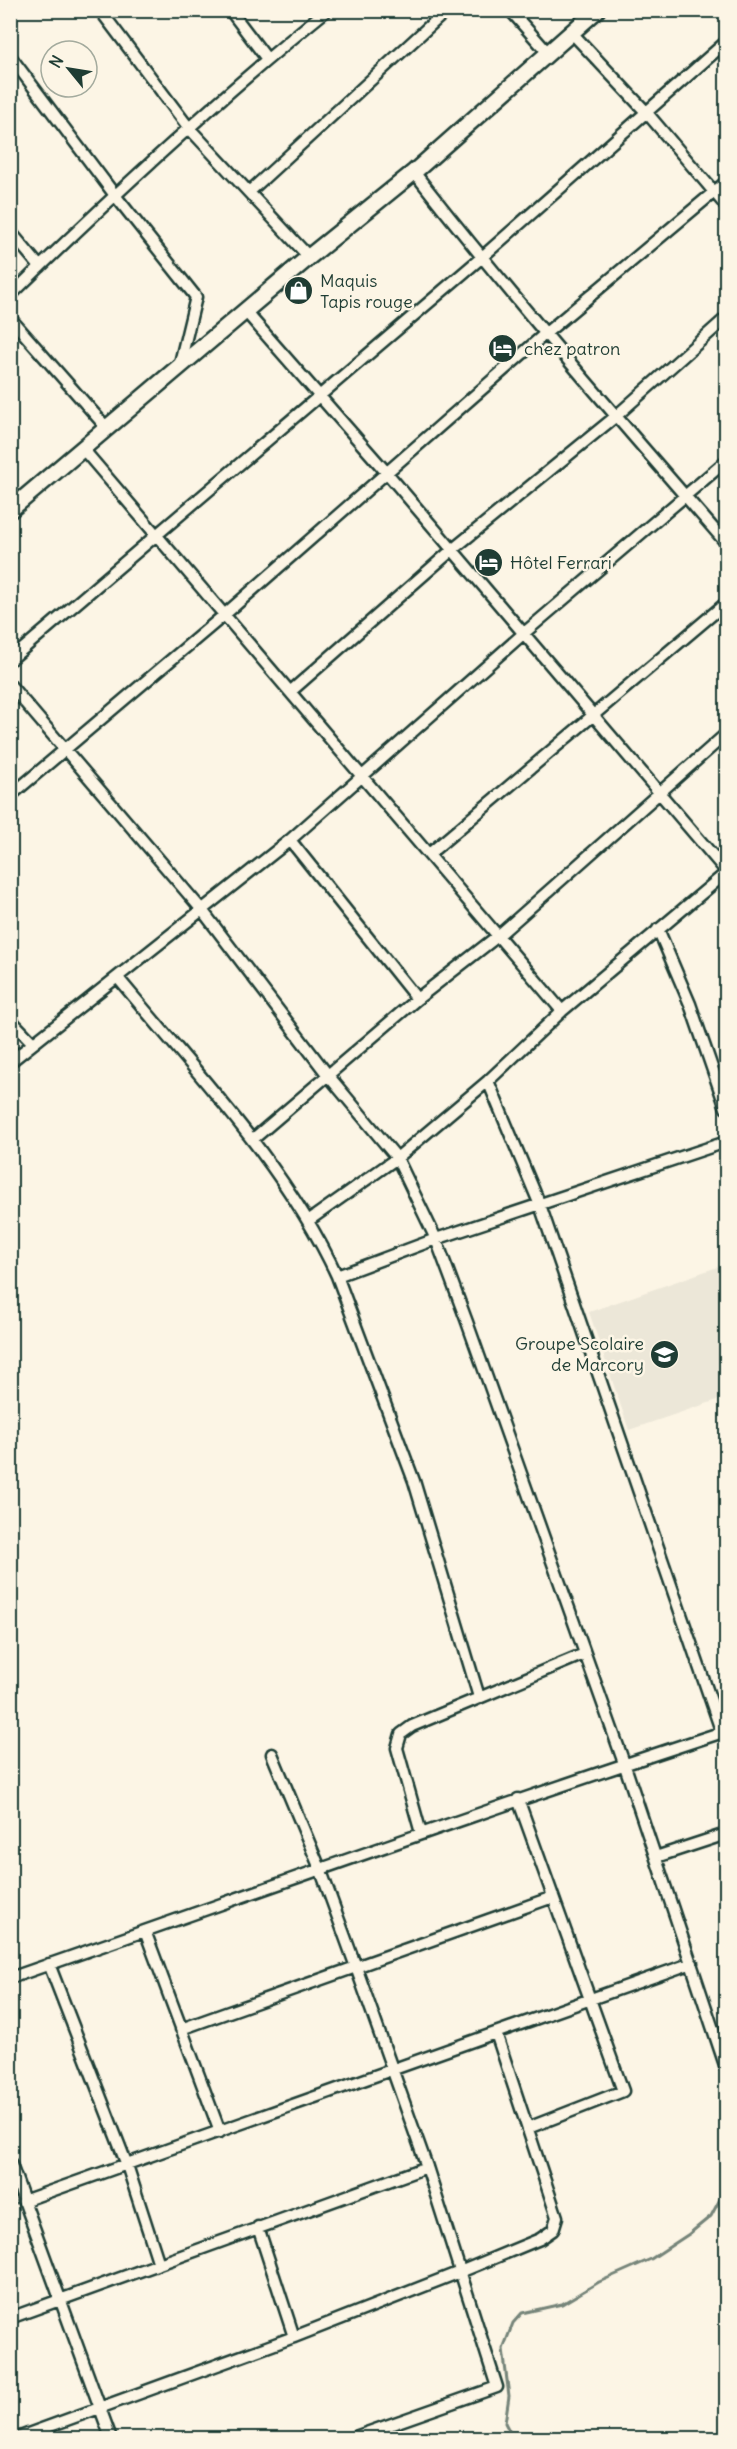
<svg xmlns="http://www.w3.org/2000/svg" width="737" height="2449" viewBox="0 0 737 2449" font-family="Delius,sans-serif">
  <style>
    .built { fill: #ece7d8 }
    .lines { fill: none; stroke-linecap: round; stroke-linejoin: round }
    .stream { stroke: #758479; stroke-width: 3 }
    .street-casing { stroke: #1f3d34; stroke-width: 15 }
    .secondary-casing { stroke: #1f3d34; stroke-width: 20 }
    .street { stroke: #fcf5e5; stroke-width: 10 }
    .secondary { stroke: #fcf5e5; stroke-width: 15 }
    .labels { text-anchor: middle; stroke-width: 5; stroke-linejoin: round; paint-order: stroke }
    .poi-label { font-size: 18px; fill: #1f3d34; stroke: #fcf5e5; text-anchor: start }
  </style>
  <rect width="100%" height="100%" fill="#fcf5e5"/>
  <filter id="ink" filterUnits="userSpaceOnUse"><feTurbulence type="fractalNoise" baseFrequency=".0167" numOctaves="2"/><feDisplacementMap in="SourceGraphic" scale="12" xChannelSelector="R" yChannelSelector="G"/><feConvolveMatrix kernelMatrix="1 2 1 2 8 2 1 2 1" color-interpolation-filters="sRGB"/></filter>
  <g filter="url(#ink)">
    <path class="built" d="M726,1264V1397L629,1430L589,1312Z"/>
    <g class="lines">
      <path class="stream" d="M513,2438L505,2423L509,2396L503,2349L513,2323L522,2313L562,2304L599,2282L651,2259L689,2234L711,2216L726,2188"/>
      <defs>
        <path id="street" d="M100,10L189,128L309,257
          M230,10L267,59
          M510,10L549,54
          M572,33L647,113L726,206
          M10,56L114,194L196,297L179,367
          M414,172C514,300 620,421 726,543
          M249,192L447,10
          M10,231L40,267
          M10,296C112,196 216,100 327,10
          M246,312L387,473L726,871
          M10,318L106,427
          M83,449L562,1011
          M10,660L481,258L726,42
          M10,685L202,910L327,1074L397,1158L436,1239L467,1322L624,1763L726,2068
          M290,692L452,550L615,417L726,318
          M10,796L223,616L546,333L726,182
          M290,840L417,999
          M429,854L726,603
          M658,929L690,1004L726,1108
          M118,978C194,1070 287,1167 337,1276L414,1481L479,1697
          M10,1019L33,1043
          M10,1062L290,840L523,634L726,461
          M488,1081L540,1205L722,1733
          M252,1140L417,999L499,935L726,734
          M308,1221L397,1158L488,1081L562,1011L726,873
          M337,1276L436,1239L726,1142
          M272,1754L321,1871L356,1967L427,2167L497,2387L352,2438
          M518,1799L623,2091L528,2128
          M421,1833L397,1748L401,1734L412,1726L584,1654
          M656,1857L726,1834
          M145,1931L220,2132
          M49,1964L127,2165L159,2264
          M10,1978C249,1895 486,1809 726,1731
          M181,2029L553,1897
          M10,2162L111,2438
          M23,2201L692,1963
          M258,2227L294,2337
          M10,2318L427,2167
          M17,2438L294,2337L460,2272L540,2239L553,2230L557,2217L496,2033"/>
        <path id="secondary" d="M10,510L309,257L414,172L597,10"/>
      </defs>
      <use href="#street" class="street-casing"/>
      <use href="#secondary" class="secondary-casing"/>
      <use href="#street" class="street"/>
      <use href="#secondary" class="secondary"/>
    </g>
  </g>
  <defs>
    <symbol id="shop-disc" viewBox="-11 -11 22 22"><circle r="9.5" fill="#1f3d34" stroke="#fcf5e5"/><path d="M-5-2.5h2.3a2.7 3.5 0 0 1 5.4 0H5L5.5 6h-11ZM-1.5-2.5h3a1.5 2.3 0 0 0-3 0Z" fill="#fff"/></symbol>
    <symbol id="hotel-disc" viewBox="-11 -11 22 22"><circle r="9.5" fill="#1f3d34" stroke="#fcf5e5"/><path d="M-6-4.5h1.5V1H6V5H4.5V3h-9V5H-6ZM-4 0a1.8 1.8 0 1 1 3.6 0ZM.5 0V-2.5h3Q6-2.5 6 0Z" fill="#fff"/></symbol>
    <symbol id="school-disc" viewBox="-11 -11 22 22"><circle r="9.5" fill="#1f3d34" stroke="#fcf5e5"/><path d="M0-5L7-2L0 1L-7-2ZM-4 1L0 2.5L4 1V4Q0 6-4 4Z" fill="#fff"/></symbol>
  </defs>
  <g fill-rule="evenodd">
    <use href="#shop-disc" x="282" y="274" width="33" height="33"/>
    <use href="#hotel-disc" x="486" y="332" width="33" height="33"/>
    <use href="#hotel-disc" x="472" y="546" width="33" height="33"/>
    <use href="#school-disc" x="648" y="1338" width="33" height="33"/>
  </g>
  <g class="labels">
    <g class="poi-label">
      <text x="320" y="287">Maquis<tspan x="320" dy="21">Tapis rouge</tspan></text>
      <text x="524" y="355">chez patron</text>
      <text x="510" y="569">Hôtel Ferrari</text>
      <text x="644" y="1350" text-anchor="end">Groupe Scolaire<tspan x="644" dy="21">de Marcory</tspan></text>
    </g>
  </g>
  <rect width="737" height="2449" fill="none" stroke="#fcf5e5" stroke-width="36"/>
  <rect x="18" y="18" width="701" height="2413" fill="none" stroke="#1f3d34" stroke-width="2" filter="url(#ink)"/>
  <g transform="translate(69 69) rotate(300)"><circle r="28" fill="#fcf5e5" stroke="#a4ab9e" stroke-width="1.5"/>
  <path d="M0-4.5L10 22L0 15L-10 22Z" fill="#1f3d34"/>
  <text y="-9" font-size="16" font-weight="bold" text-anchor="middle" fill="#1f3d34">N</text>
  </g>
</svg>
